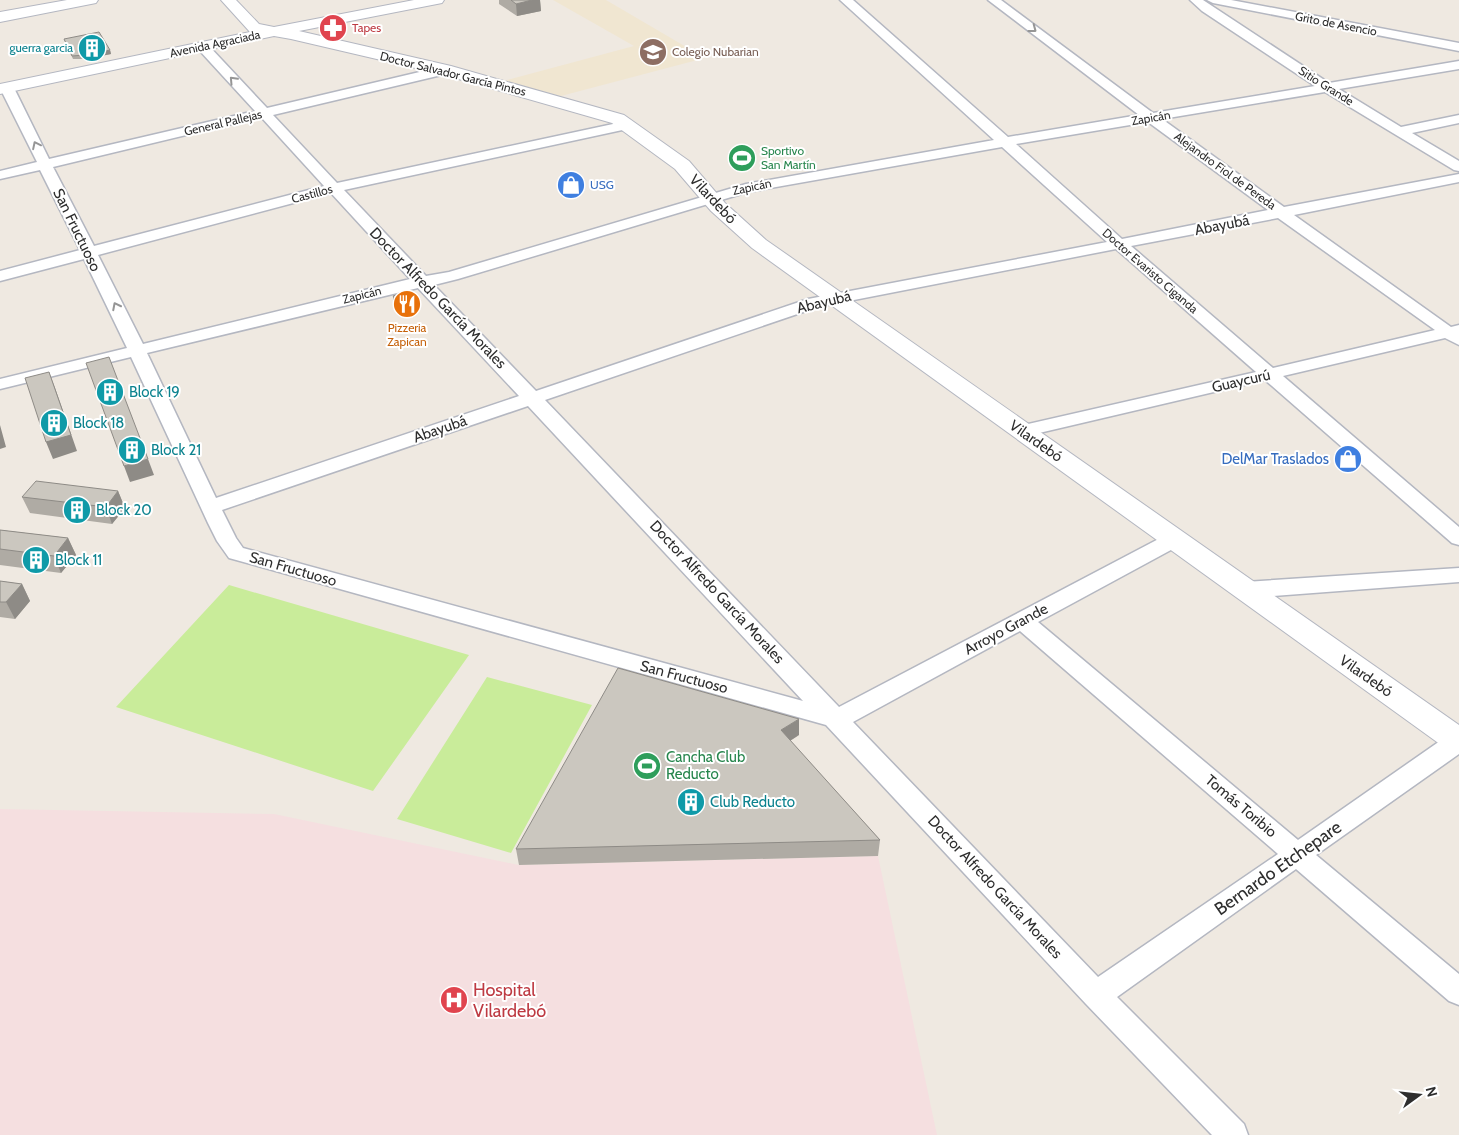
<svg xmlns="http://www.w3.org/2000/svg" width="1459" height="1135" viewBox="0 0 1459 1135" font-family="Cabin,sans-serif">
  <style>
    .education { fill: #f0e6d1 }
    .medical { fill: #f5dfe0 }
    .pitch { fill: #c9ec9a }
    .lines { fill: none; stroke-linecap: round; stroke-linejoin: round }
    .street-casing { stroke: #b4b7c1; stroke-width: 3 }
    .secondary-casing { stroke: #b4b7c1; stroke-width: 2 }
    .street { fill: #fff; fill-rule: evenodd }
    .secondary { fill: #fff; fill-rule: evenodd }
    .wall { fill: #afaba4 }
    .shaded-wall { fill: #8e8b86 }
    .building { fill: #cbc7bf; stroke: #8e8b86 }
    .oneway { stroke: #969696 }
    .labels { text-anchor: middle; stroke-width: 4; stroke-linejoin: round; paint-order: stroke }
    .far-street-label { font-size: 12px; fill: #2e2e2e; stroke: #fff }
    .far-health-label { font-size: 12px; fill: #be3a42; stroke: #fff; text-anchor: start }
    .far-culture-label { font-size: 12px; fill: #0d838f; stroke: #fff; text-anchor: end }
    .far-education-label { font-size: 12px; fill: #785e54; stroke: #fff; text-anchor: start }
    .far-leisure-label { font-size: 12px; fill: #27864d; stroke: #fff; text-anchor: start }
    .far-shop-label { font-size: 12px; fill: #366cbe; stroke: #fff; text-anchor: start }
    .far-food-label { font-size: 12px; fill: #c56008; stroke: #fff }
    .street-label { font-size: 15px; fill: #2e2e2e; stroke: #fff }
    .culture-label { font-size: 15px; fill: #0d838f; stroke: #fff; text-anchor: start }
    .shop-label { font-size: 15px; fill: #366cbe; stroke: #fff; text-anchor: end }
    .leisure-label { font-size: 15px; fill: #27864d; stroke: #fff; text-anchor: start }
    .near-street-label { font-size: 18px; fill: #2e2e2e; stroke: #fff }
    .near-health-label { font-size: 18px; fill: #be3a42; stroke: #fff; text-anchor: start }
  </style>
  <rect width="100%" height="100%" fill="#efe9e1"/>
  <path class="education" d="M553,0H606L705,58L561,96L503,81L634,46Z"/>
  <path class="medical" d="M0,809L274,814L519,865L878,856L937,1135H0Z"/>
  <path class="pitch" d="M229,585L469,655L373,791L116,707Z
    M487,677L592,705L511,853L397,819Z"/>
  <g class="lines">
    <defs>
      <path id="street" d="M840,0H853L1008,137L1139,115L988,0H1001L1153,113L1315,86L1202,11L1190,0H1203L1329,83L1459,61V69L1339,89L1401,127L1459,115V123L1412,133L1459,161V171L1454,170L1325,92L1162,119L1284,207L1459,174V182L1294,215L1451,327L1459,325V345L1445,338L1283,376L1459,527V545L1452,543L1265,380L1022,437L1015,435L1013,431L1015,427L1256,372L1116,249L818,307L545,400L839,707L1168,534L1175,532L1182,534L1185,539L1182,544L1038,622L1298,840L1450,734L1459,732V754L1316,855L1459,974V1005L1449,1001L1296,869L1117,997L1244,1124L1248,1135H1212L1086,1004L826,725L229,558L217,541L208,523L131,357L0,389V379L127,348L84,259L0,281V271L80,250L40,170L0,179V171L37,162L0,88L2,85H12L14,88L49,159L255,111L199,50L197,47L199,44H207L267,108L445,66L450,67L451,70L450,73L273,115L337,183L627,121L632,122L634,125L632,128L627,129L344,190L426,276L449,272L746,184L994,140ZM261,117L324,186L94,246L53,167ZM1148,122L1268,210L1122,239L1016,144ZM1002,147L1107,242L808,299L536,391L434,285L458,279L748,192ZM331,193L410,279L143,344L98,255ZM1278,218L1435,330L1273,368L1131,246ZM418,288L519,396L216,498L147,353ZM528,406L803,701L243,548L236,538L222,510ZM1020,631L1278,854L1098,977L853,722Z
        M1207,0H1231L1459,43V51L1213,3Z
        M1459,568V582L1245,598L1237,595L1234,590L1237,585L1245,582Z"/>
      <path id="secondary" d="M67,0H98L96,3L91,4L0,22V12Z
        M221,0H236L259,24L274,27L414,0H444L442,3L437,4L299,31L451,66L624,115L689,161L725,203L766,240L1459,725V753L1448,750L752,248L711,211L675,169L612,123L441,74L291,39L274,36L0,94V84L250,32Z"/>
    </defs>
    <use href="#street" class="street-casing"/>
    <use href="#secondary" class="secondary-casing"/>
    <use href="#street" class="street"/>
    <use href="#secondary" class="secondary"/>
  </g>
  <path class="wall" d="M499,0H540L541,11L517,16L499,4Z
    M64,39L110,50L111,54L86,59H73Z
    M393,296L421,307L404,313L393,300Z
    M118,491L125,508L112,524L30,513L22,497Z
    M0,530L68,538L76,555L61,573L0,565Z
    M0,581L22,584L30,601L15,619L0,617Z
    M799,735L790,741L880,840L878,856L519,865L516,849Z"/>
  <path class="shaded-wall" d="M532,0H540L541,11L517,16L516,4Z
    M110,50L111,54L86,59L85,55Z
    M420,303L421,307L404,313L403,309Z
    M49,372L55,388L77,451L53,459L46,442Z
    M0,425L6,447L0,449Z
    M148,459L154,475L130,482L124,466Z
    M118,491L125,508L112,524L106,507Z
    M68,538L76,555L61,573L54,556Z
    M22,584L30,601L15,619L6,602Z
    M799,719V735L780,747L781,730Z"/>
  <path class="building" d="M511,0H532L516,4Z
    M99,32L110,50L85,55L72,56L64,39Z
    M409,291L420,303L403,309L393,296Z
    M109,357L148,459L124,466L86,363Z
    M49,372L71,435L46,442L25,378Z
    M36,481L118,491L106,507L22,497Z
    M0,530L68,538L54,556L0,549Z
    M0,581L22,584L6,602H0Z
    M618,668L799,719L781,730L880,840L516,849Z"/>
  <defs><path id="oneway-chevron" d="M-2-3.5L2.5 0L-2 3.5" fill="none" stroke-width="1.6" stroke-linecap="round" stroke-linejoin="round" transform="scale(1.25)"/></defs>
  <g class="oneway">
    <use href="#oneway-chevron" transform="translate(1033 29) rotate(37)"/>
    <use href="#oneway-chevron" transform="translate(233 80) rotate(-133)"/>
    <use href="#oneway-chevron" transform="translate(36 145) rotate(-116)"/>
    <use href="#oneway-chevron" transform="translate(116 306) rotate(-117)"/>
  </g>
  <defs>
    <symbol id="pharmacy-disc" viewBox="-11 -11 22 22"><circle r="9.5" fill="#e0444e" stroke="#fff"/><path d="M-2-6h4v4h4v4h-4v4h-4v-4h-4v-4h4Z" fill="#fff"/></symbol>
    <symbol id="building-disc" viewBox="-11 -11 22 22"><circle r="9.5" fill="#0f9aa8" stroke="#fff"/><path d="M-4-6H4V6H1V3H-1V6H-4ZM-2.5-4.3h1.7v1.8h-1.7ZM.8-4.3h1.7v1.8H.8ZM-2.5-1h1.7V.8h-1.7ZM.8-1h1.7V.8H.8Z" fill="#fff"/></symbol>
    <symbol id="school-disc" viewBox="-11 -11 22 22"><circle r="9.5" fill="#8d6e63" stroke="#fff"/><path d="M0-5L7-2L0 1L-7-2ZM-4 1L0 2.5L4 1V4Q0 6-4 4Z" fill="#fff"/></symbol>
    <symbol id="stadium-disc" viewBox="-11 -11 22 22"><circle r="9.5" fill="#2e9e5b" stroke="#fff"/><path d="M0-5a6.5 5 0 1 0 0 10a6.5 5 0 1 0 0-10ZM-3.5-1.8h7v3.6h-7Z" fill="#fff"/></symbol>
    <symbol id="shop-disc" viewBox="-11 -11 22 22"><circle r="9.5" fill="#3f7fe0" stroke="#fff"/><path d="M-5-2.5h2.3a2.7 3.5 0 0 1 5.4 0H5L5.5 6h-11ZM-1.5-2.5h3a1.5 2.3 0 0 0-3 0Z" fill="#fff"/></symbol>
    <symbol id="restaurant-disc" viewBox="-11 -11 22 22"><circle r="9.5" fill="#e8710a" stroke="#fff"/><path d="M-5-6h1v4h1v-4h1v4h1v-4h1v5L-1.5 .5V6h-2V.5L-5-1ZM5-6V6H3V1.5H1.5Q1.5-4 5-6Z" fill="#fff"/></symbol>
    <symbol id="hospital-disc" viewBox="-11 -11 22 22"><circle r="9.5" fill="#e0444e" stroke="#fff"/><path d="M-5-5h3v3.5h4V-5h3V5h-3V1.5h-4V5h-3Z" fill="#fff"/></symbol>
  </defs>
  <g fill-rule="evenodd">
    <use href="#pharmacy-disc" x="317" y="12" width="32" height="32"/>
    <use href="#building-disc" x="76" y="32" width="32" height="32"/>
    <use href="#school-disc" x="637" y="36" width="32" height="32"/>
    <use href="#stadium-disc" x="726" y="142" width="32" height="32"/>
    <use href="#shop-disc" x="555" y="169" width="32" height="32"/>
    <use href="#restaurant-disc" x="391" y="288" width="32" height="32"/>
    <use href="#building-disc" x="94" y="376" width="32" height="32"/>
    <use href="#building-disc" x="38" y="407" width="32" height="32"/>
    <use href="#building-disc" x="116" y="434" width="32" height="32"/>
    <use href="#shop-disc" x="1332" y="443" width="32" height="32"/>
    <use href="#building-disc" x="61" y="494" width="32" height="32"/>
    <use href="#building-disc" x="20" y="544" width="32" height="32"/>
    <use href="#stadium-disc" x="631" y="750" width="32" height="32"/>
    <use href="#building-disc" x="675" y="786" width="32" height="32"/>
    <use href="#hospital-disc" x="438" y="984" width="32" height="32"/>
  </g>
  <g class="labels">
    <g class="far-street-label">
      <text transform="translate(1336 24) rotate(11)" y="4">Grito de Asencio</text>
      <text transform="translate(215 44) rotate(-12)" y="4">Avenida Agraciada</text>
      <text transform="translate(453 74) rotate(14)" y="4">Doctor Salvador García Pintos</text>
      <text transform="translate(1326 86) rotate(32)" y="4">Sitio Grande</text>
      <text transform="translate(1151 118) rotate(-10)" y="4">Zapicán</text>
      <text transform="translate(223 123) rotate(-13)" y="4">General Pallejas</text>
      <text transform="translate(1225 171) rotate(36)" y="4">Alejandro Fiol de Pereda</text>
      <text transform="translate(752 187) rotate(-12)" y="4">Zapicán</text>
      <text transform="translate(312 194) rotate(-15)" y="4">Castillos</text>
      <text transform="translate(1150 271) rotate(41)" y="4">Doctor Evaristo Ciganda</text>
      <text transform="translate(362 295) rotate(-14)" y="4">Zapicán</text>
    </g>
    <g class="far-health-label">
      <text x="352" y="32">Tapes</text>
    </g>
    <g class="far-culture-label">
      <text x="73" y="52">guerra garcia</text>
    </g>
    <g class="far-education-label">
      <text x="672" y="56">Colegio Nubarian</text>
    </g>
    <g class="far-leisure-label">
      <text x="761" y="155">Sportivo<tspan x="761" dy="14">San Martín</tspan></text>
    </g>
    <g class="far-shop-label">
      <text x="590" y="189">USG</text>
    </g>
    <g class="far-food-label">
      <text x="407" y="332">Pizzeria<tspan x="407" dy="14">Zapican</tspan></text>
    </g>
    <g class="street-label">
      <text transform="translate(713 199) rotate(47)" y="5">Vilardebó</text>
      <text transform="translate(1222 225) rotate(-11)" y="5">Abayubá</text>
      <text transform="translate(77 230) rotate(64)" y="5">San Fructuoso</text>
      <text transform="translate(438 298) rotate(46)" y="5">Doctor Alfredo García Morales</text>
      <text transform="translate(824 302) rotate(-14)" y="5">Abayubá</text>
      <text transform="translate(1241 381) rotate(-13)" y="5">Guaycurú</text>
      <text transform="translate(440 429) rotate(-19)" y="5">Abayubá</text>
      <text transform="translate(1036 441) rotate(35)" y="5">Vilardebó</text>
      <text transform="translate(293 569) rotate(16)" y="5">San Fructuoso</text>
      <text transform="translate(717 592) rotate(47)" y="5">Doctor Alfredo García Morales</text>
      <text transform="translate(1006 629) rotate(-28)" y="5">Arroyo Grande</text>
      <text transform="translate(1366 676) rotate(35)" y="5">Vilardebó</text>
      <text transform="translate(684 677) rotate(15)" y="5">San Fructuoso</text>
      <text transform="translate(1241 806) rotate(40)" y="5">Tomás Toribio</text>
      <text transform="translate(995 887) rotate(47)" y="5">Doctor Alfredo García Morales</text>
    </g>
    <g class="culture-label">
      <text x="129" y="397">Block 19</text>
      <text x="73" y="428">Block 18</text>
      <text x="151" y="455">Block 21</text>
      <text x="96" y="515">Block 20</text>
      <text x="55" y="565">Block 11</text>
      <text x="710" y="807">Club Reducto</text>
    </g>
    <g class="shop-label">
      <text x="1329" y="464">DelMar Traslados</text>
    </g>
    <g class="leisure-label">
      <text x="666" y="762">Cancha Club<tspan x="666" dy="17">Reducto</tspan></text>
    </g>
    <g class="near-street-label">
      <text transform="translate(1278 868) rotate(-35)" y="6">Bernardo Etchepare</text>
    </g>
    <g class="near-health-label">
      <text x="473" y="996">Hospital<tspan x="473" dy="21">Vilardebó</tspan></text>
    </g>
  </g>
  <g transform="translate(1419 1095) rotate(75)" stroke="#ffffff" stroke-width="4" paint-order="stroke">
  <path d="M0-4L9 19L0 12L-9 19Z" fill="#2e2e2e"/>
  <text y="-8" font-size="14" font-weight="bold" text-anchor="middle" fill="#2e2e2e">N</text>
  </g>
</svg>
